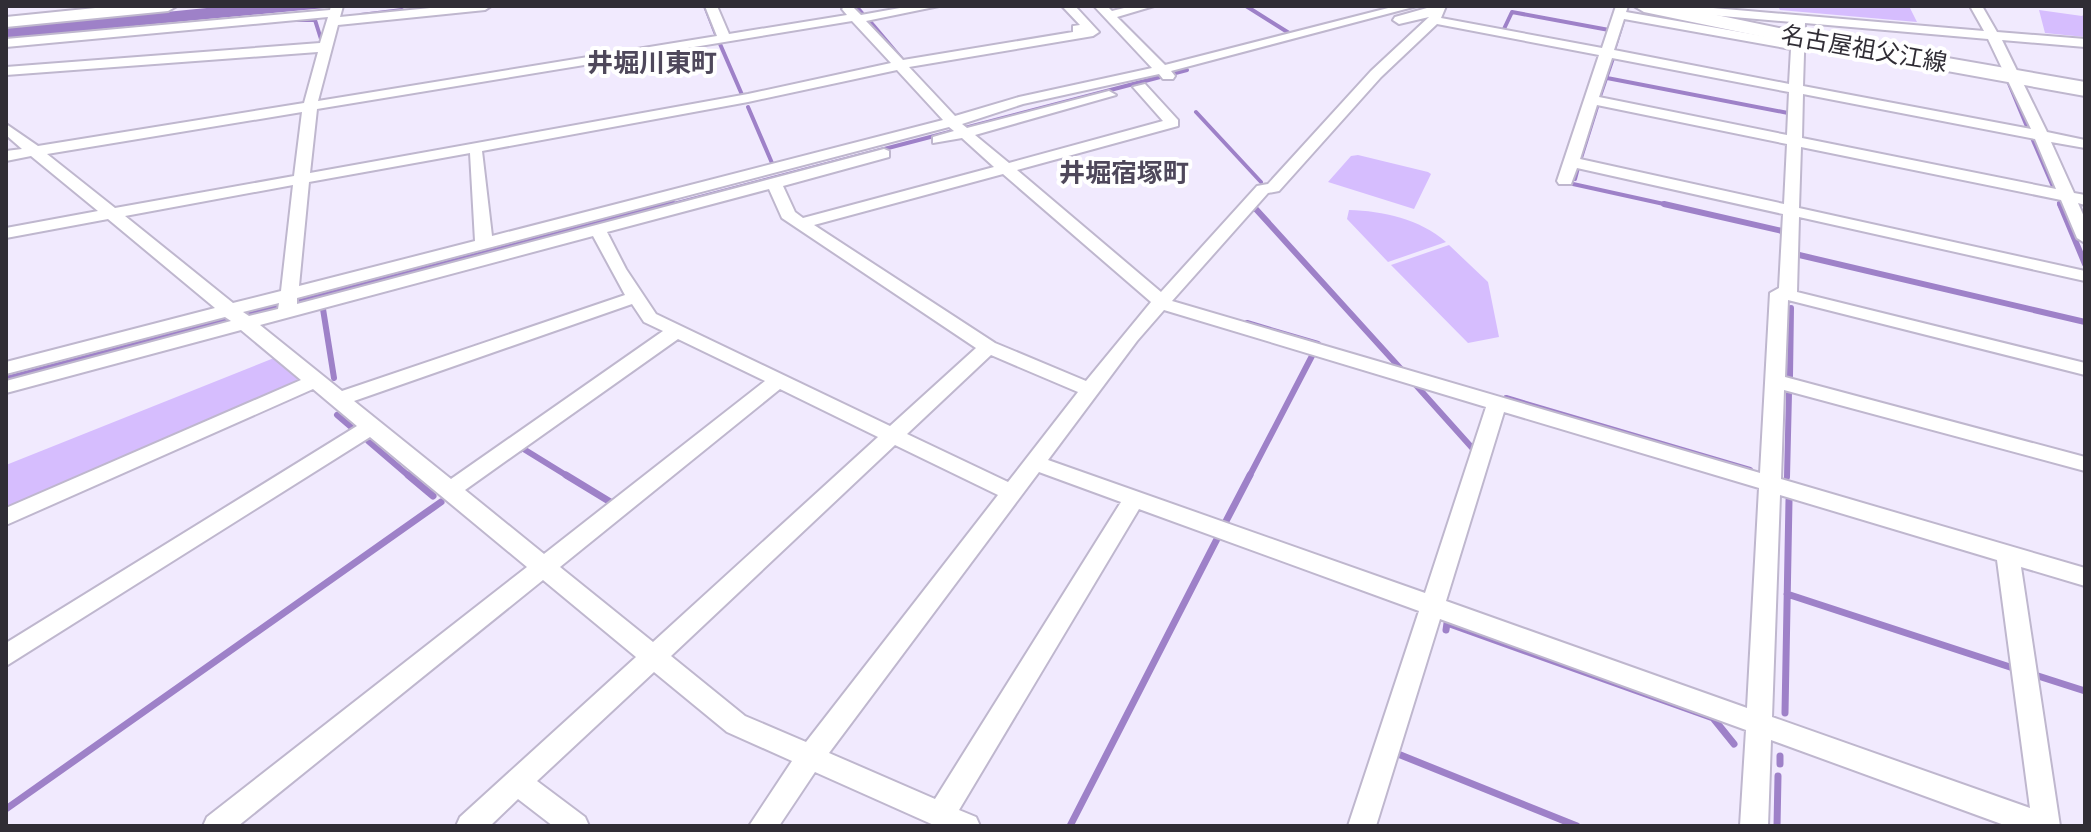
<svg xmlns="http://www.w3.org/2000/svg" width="2091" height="832" viewBox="0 0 2091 832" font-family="Quicksand,'Noto Sans JP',sans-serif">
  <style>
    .green { fill: #d6bdfe }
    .water { fill: #9e81c8 }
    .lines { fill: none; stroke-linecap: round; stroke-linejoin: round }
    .stream-far2 { stroke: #9e81c8; stroke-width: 4 }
    .stream-far1 { stroke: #9e81c8; stroke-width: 6 }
    .stream { stroke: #9e81c8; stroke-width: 7 }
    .street-casing { stroke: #bfb7ce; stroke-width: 4 }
    .secondary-casing { stroke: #bfb7ce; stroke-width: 4 }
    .primary-casing { stroke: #bfb7ce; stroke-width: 4 }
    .street { fill: #fff; fill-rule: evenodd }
    .secondary { fill: #fff; fill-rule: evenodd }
    .primary { fill: #fff; fill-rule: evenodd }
    .labels { text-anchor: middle; stroke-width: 8; stroke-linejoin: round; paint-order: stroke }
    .far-street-label { font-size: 24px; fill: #302d35; stroke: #fff }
    .far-quarter-label { font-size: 26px; font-weight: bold; fill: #4f485b; stroke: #fff }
  </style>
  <rect width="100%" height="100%" fill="#f1eafe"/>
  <path class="green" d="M1778,6H1898L1910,8L1917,22L1780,10Z
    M2039,10L2082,16L2085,13V37L2045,33Z
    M1358,155L1428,172L1431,174L1414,209L1328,182L1351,156Z
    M1349,210C1383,211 1420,219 1446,242L1388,262L1347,219Z
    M1449,245L1488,282L1499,337L1468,343L1391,265Z
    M274,358L298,378L294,384L6,511V465Z"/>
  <path class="water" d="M227,6H346L6,38V28L88,20L97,16L95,19Z"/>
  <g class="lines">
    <path class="stream-far2" d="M705,6L717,37
      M856,6L862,13
      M1246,6L1289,33
      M361,15L402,10
      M868,19L901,58
      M291,20H315L321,39
      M1503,31L1512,12L1609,30
      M720,44L743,97
      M1614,50L1624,18
      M1607,78L1788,113
      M2008,81L2028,129
      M1600,96L1613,58
      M748,107L772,163
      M1196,112L1261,182
      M2032,138L2054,189
      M1581,158L1597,107
      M1575,179L1578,168
      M1573,184L1673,206
      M2059,203L2060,206
      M666,206L1187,70"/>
    <path class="stream-far1" d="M1664,204L1782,231
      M2060,204L2085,264
      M1251,210L1254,207L1401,369
      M1795,254L2085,322
      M323,309L334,378
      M1247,323L1318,344
      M1790,376L1791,308
      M6,379L673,204
      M1414,383L1474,450
      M1506,398L1750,470
      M337,415L351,427
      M368,441L410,477
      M520,450L522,448L569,477
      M1249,477L1313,354
      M1787,477L1789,393"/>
    <path class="stream" d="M408,475L433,496
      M566,475L612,503
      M1224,525L1250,475
      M1787,594L2013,668
      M1446,630L1447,623L1713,718L1734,744
      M2035,675L2085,691
      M1785,713L1789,500
      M1398,754L1577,826
      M1780,756V764
      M6,809L441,502
      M1070,826L1217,539
      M1777,826L1778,776"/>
    <defs>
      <path id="street" d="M331,6H343L340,17L450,6H491L485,10L338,25L318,101L717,36L705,6H717L729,34L847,15L842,9L845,6H852L861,15L911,6H939L866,21L903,60L1073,32V26L1080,25L1062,6H1075L1099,32L1093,36L909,67L955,116L1019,97L1152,68L1094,6H1107L1112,11L1132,6H1154L1117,17L1165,65L1396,6H1417L1171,71L1175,76L1173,79H1163L1159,74L1023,104L962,124L967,128L1109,91L1116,95L975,135L1009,163L1163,121L1133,87L1145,84L1178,120V126L1017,170L1161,292L1257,186L1268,184L1371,71L1429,17L1399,24L1393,20L1395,17L1434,6H1446L1441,18L1602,48L1616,6H1628L1626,12L1792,41V22L1687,13L1680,18L1674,14L1678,6H1690L1984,31L1970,6H1982L1997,32L2085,39V47L2002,40L2047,132L2085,140V148L2051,142L2074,193L2085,195V205L2078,203L2085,219V243L2077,238L2061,200L1801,147L1799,208L2085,271V281L1799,217L1797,292L2085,363V375L1788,300L1785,377L2085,457V471L1784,390L1781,479L2085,568V586L2021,567L2060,826H2007L1771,740L1768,826H1740L1746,730L1440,619L1376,826H1348L1419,611L1139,509L959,810L976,817L980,826H936L815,772L779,826H749L792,761L727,732L654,672L537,781L585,817L589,826H553L518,799L490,826H456L460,817L636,657L543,580L238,826H203L207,817L527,567L370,437L6,666V643L357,426L313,389L6,525V508L301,380L241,330L6,393V381L231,321L225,317L6,374V362L215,308L108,219L6,238V228L98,211L31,156L6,161V151L22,149L6,135V124L38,146L304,103L318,52L6,75V67L320,43L328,17L6,47V39L330,10ZM1624,19L1791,49L1789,84L1614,50ZM852,21L891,63L748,94L310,173L317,109ZM1805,23L1988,39L2031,129L1803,86ZM1437,24L1599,55L1557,181L1559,184H1571L1577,168L1783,214L1779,288L1770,293L1760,473L1172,301L1268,193L1279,191L1381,77ZM1612,58L1789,92L1787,135L1599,97ZM897,70L943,120L492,236L482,151L748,102ZM1803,94L2035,139L2056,189L1802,138ZM1597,105L1787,144L1784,204L1580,159ZM302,112L294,176L115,208L47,154ZM949,127L954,131L933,137V143L962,138L994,167L803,218L795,212L783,186L889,157V151L884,149L297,304V298ZM470,153L475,241L299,286L309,182ZM1003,174L1151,302L1086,381L995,343L814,225ZM293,185L281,291L233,303L125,216ZM769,189L782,218L976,348L890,426L656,314L626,269L607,232ZM593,236L625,295L342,391L260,325ZM279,303L278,309L249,316L243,312ZM632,304L644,322L663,331L451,479L354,401ZM1164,310L1486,407L1425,593L1048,460L1137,341ZM678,339L765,381L544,554L465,490ZM991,355L1078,392L1008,482L907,434ZM780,389L878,437L653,642L560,567ZM1504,412L1759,488L1747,708L1446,601ZM895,445L998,495L806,742L745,716L671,656ZM1039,472L1121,502L935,799L829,753ZM1780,495L1997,560L2030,808L1772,717Z"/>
      <path id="secondary" d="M115,6H177L168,11L6,27V17Z"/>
      <path id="primary" d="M1634,6H1673L1798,32L2085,82V96L1798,44L1644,12Z"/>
    </defs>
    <use href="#street" class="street-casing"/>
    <use href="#secondary" class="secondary-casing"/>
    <use href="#primary" class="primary-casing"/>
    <use href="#street" class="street"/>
    <use href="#secondary" class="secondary"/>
    <use href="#primary" class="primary"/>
  </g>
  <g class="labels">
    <g class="far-street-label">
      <text transform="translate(1864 49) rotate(10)" y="8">名古屋祖父江線</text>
    </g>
    <g class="far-quarter-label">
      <text x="652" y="72">井堀川東町</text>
      <text x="1124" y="182">井堀宿塚町</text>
    </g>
  </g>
  <rect width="2091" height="832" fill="none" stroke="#302d35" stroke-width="16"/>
</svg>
